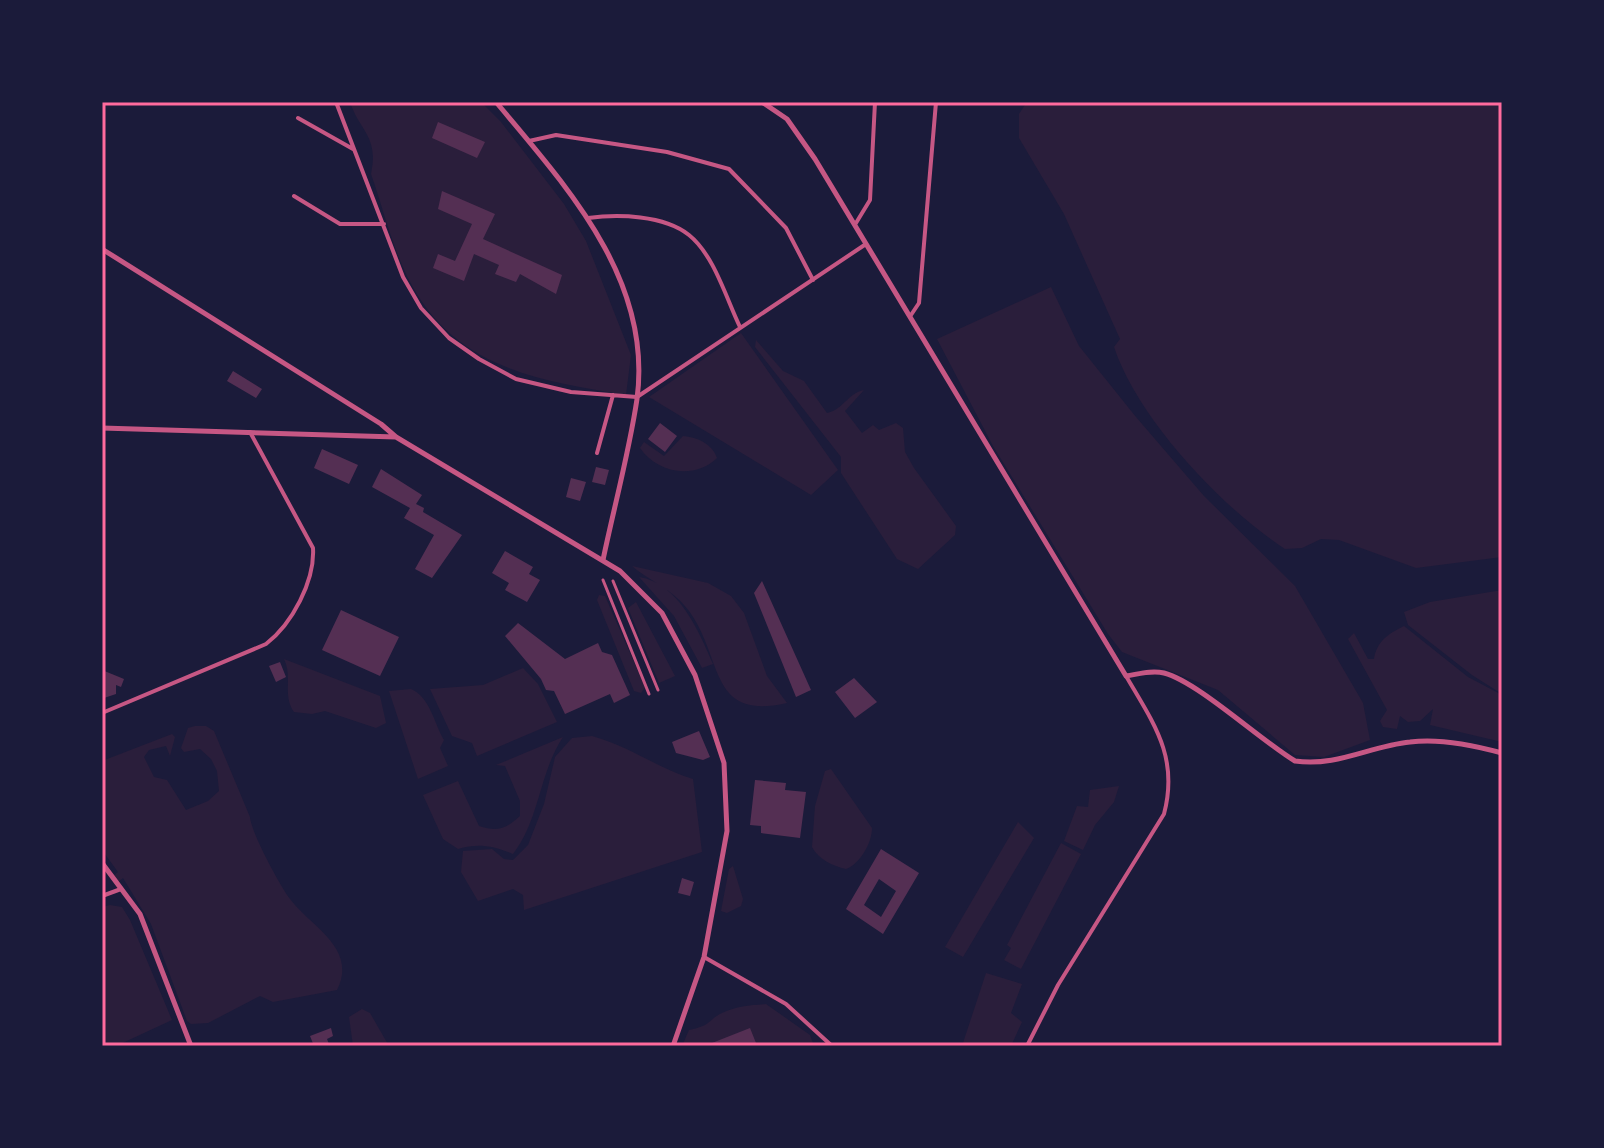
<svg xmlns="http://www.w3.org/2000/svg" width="1604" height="1148" viewBox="0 0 1604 1148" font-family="'Fira Sans',sans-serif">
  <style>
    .green { fill: #2a1e3b }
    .building { fill: #542f53; fill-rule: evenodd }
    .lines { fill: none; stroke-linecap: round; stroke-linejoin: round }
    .pedestrian { stroke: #c65784; stroke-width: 3 }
    .minor { stroke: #c65784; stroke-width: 4 }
    .tertiary { stroke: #c65784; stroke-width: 5 }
    .neatline { fill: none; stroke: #ff6b9d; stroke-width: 3 }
  </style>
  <rect width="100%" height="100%" fill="#1b1b3a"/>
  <path class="green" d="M350,102H481L501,122L564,204L586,241L631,355L626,395C537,380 453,368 408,278C392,246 383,208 371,174C379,136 360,132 350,102Z
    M1027,102H1502V557L1416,568L1339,540L1321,539L1302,548L1285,549C1222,508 1138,419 1114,347L1120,339L1064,214L1019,138V114Z
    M1051,287L1079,346L1136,417L1204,496L1295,586L1363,703L1370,740L1324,757L1295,755L1218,690L1122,652L1108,634L993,446L937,339Z
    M741,333L838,470L811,495L649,397Z
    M756,340L783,371L804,381L827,413C843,410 848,393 864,390L845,411L862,433L873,425L879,430L896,423L903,428L905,452L914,468L956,526L955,535L918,569L897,559L841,473V457L755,347Z
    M683,436C698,437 712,444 717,458C694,480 657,473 640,448L644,442L664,456Z
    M632,566L708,583L731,596L744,613L767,676L787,703C708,721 724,659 689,611C673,589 651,582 632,566Z
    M639,577C679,583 699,632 713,664L702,668L674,616Z
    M1502,590V694L1472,675L1408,625L1404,612L1430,602Z
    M599,595L605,596L645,687L641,693L634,691L597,600Z
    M636,602L675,676L659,683L628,608Z
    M1404,626L1468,677L1502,695V742L1430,725L1433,709L1420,721L1408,722L1400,716L1397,729L1383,727L1380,721L1387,710L1348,639L1354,633L1368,659H1374C1377,641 1388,634 1404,626Z
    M284,659L380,696L386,723L376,728L325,711L312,714L294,712C282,695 293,677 284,659Z
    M523,668L538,684L557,722L477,756L472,743L452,736L430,689L483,685Z
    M411,689C430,697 434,723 444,740L440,748L448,766L418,779L389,691Z
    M195,726H206L214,731L250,817C251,832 279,884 290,899C311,927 358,948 337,990L273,1002L260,996L208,1023L191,1024L187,1021L151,924L123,878L118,882L113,876L118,872L102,850V761L172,734L175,737L170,756L166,746L149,750L144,757L154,777L167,780L186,810L208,801L219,791L217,771L211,759L200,749L184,752L181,748L188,728Z
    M592,736C629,746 657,768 693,779L702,852L524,910L523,895L513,889L478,901L461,872L463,851L492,849L504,859L513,860L528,845L544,804L555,757L572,738Z
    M563,737C539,773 540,819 513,854C493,846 479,843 458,849L443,839L423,795L458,781L479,826C497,832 506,829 520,816V801L505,766L496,765Z
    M831,769L872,828C872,843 860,864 846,869C833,866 818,859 812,847L815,806L825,771Z
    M1119,786L1114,802L1095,825L1083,850L1064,841L1077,806L1088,807L1090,790Z
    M1018,822L1034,838L963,957L945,947Z
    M1061,843L1081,854L1021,969L1004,960L1011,948L1007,945Z
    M733,866L743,899L741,906L727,913L721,911L729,869Z
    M110,905L122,907L130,920L172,1020L116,1046H102V907Z
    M986,973L1022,984L1011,1013L1022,1022L1011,1046H962Z
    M766,1004L810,1035L814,1046H682L689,1030C713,1025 706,1021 722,1013C737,1006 750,1005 766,1004Z
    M362,1009L370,1013L389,1046H353L349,1017Z"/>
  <path class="building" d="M438,122L485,142L477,158L432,138Z
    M442,191L495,214L483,239L562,275L556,294L520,274L516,282L495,274L499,265L474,254L464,281L433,268L438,254L455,261L472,224L438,209Z
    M233,371L262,389L256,398L227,381Z
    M660,423L677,436L665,452L648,439Z
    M322,449L358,465L349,484L314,468Z
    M596,467L609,470L605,485L592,482Z
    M381,469L422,495L416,504L424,508L423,512L462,535L432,578L415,569L434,535L404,518L410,508L372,487Z
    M571,478L586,482L580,501L566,497Z
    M505,551L533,567L529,574L540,580L527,602L505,590L509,583L492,573Z
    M762,581L811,690L796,697L754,593Z
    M341,610L399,637L380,676L322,650Z
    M518,623L565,659L598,643L602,652L612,655L630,695L614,703L610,694L565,714L554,691L546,690L541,679L505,636Z
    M280,662L286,677L276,682L269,666Z
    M102,670L124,679L121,687L116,685V694L104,698Z
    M854,678L877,702L855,718L835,692Z
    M699,731L710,757L703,760L676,753L672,742Z
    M755,780L786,783L785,790L806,792L800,838L761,833V826L750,825Z
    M881,849L919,873L883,934L846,909ZM879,879L896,891L881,917L864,905Z
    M682,878L694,882L690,896L678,893Z
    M331,1028L333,1036L327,1039L329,1044L314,1046L310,1036Z
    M750,1028L756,1043L713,1046L712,1043Z"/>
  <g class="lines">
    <path class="pedestrian" d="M603,580L649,694
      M613,581L658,690"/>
    <path class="minor" d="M336,102L403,277L421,308L449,338L479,359L516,379L571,392L637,397L866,244
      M298,118L353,149
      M529,141L556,135L667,152L729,169L786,228L813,280
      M294,196L340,224H384
      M588,218C618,214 664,215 689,235C714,255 726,298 740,327
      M856,223L870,200L875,102
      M911,315L919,303L936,102
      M597,453L613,395
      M102,713L266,644C292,624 315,581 313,548L250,432
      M102,896L121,889
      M704,957L786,1004L832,1046
      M1027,1046L1058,985L1164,814C1179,757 1154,724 1126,676"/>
    <path class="tertiary" d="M496,102C567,187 653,280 637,399C629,453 614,507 603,560
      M762,102L787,119L815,159L1126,676C1139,674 1151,670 1164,673C1198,682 1260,740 1295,761C1337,767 1370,746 1410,742C1440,738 1473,745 1502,753
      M102,249L381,424L396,437L620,571L662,613L695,675L724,763L727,831L704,957L673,1046
      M102,428L396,437
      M102,863L140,914L191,1046"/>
  </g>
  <rect width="1604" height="1148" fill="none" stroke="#1b1b3a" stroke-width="208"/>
  <rect x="104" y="104" width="1396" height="940" class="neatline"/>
</svg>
